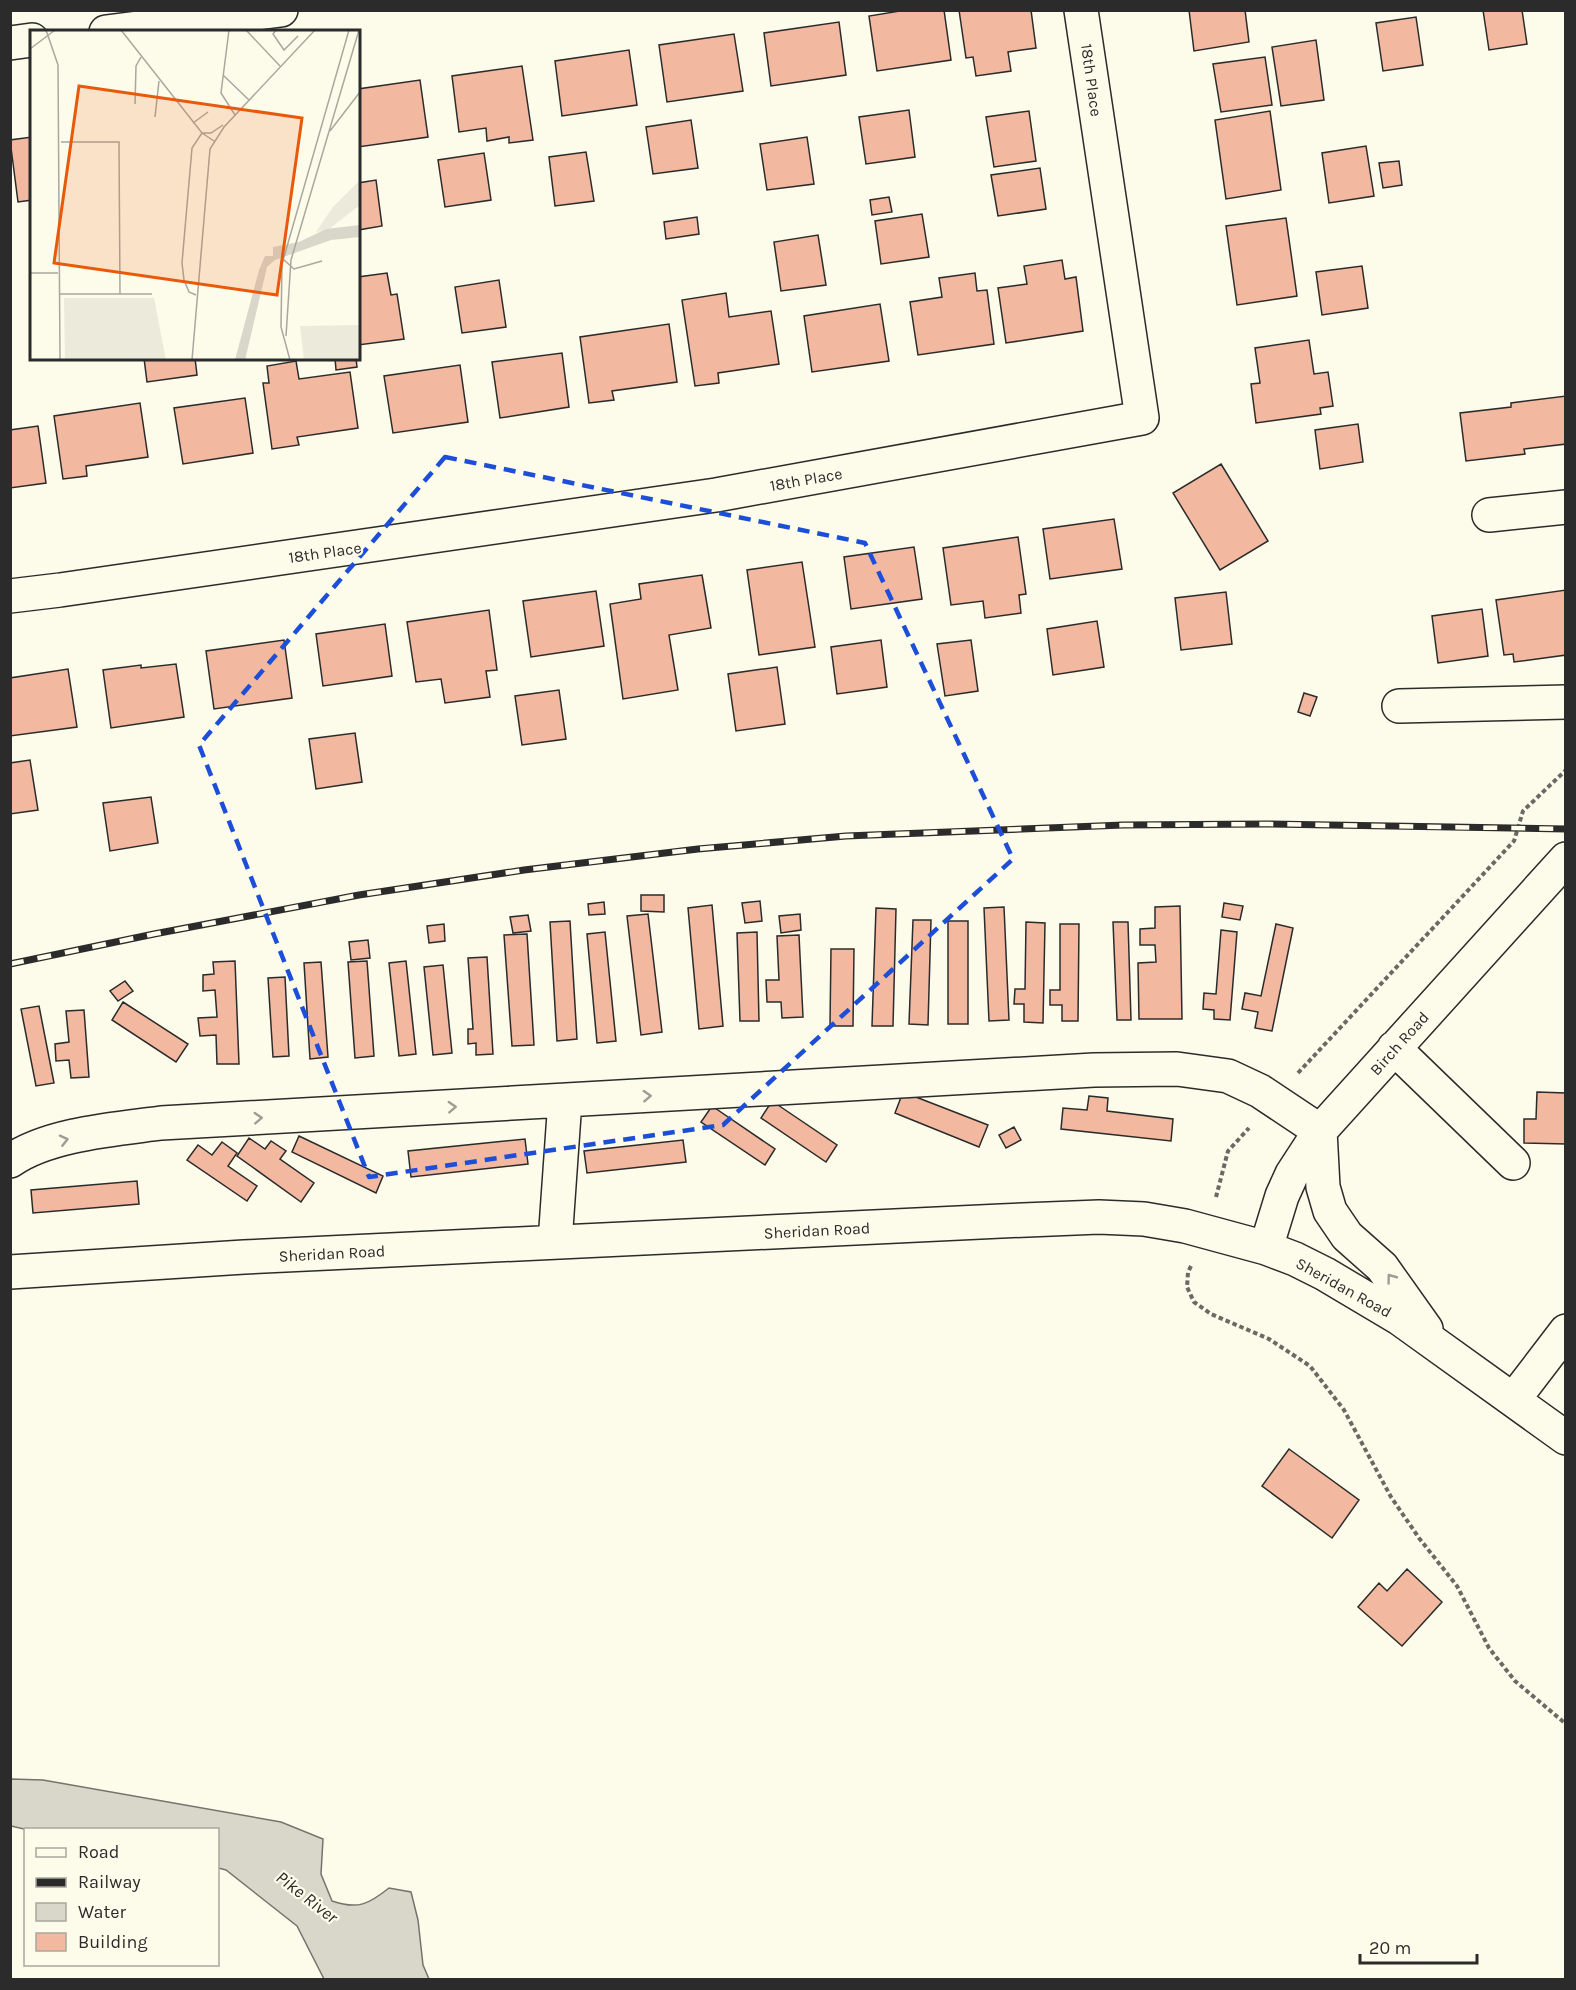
<svg xmlns="http://www.w3.org/2000/svg" width="1576" height="1990" viewBox="0 0 1576 1990" font-family="Karla,sans-serif">
  <style>
    .water { fill: #d8d7c9; stroke: #74746e; stroke-width: 1.5 }
    .building { fill: #f2b8a0; stroke: #2b2b2b; stroke-width: 1.5 }
    .lines { fill: none; stroke-linecap: round; stroke-linejoin: round }
    .minor-casing { stroke: #2b2b2b; stroke-width: 36 }
    .path { stroke: #6a6964; stroke-width: 4; stroke-dasharray: 4.5 3; stroke-linecap: butt }
    .minor { stroke: #fdfbea; stroke-width: 33 }
    .rail-casing { stroke: #2b2b2b; stroke-width: 7 }
    .rail { stroke: #fdfbea; stroke-width: 4.5; stroke-dasharray: 14; stroke-linecap: butt }
    .oneway { stroke: #9e9d94 }
    .marked { fill: none; stroke: #1d4ed8; stroke-width: 4.5; stroke-dasharray: 12 8; stroke-linejoin: round }
    .labels { text-anchor: middle; stroke-width: 4.5; stroke-linejoin: round; paint-order: stroke }
    .street-label { font-size: 16px; fill: #2b2b2b; stroke: #fdfbea }
    .water-label { font-size: 18px; font-style: italic; fill: #2b2b2b; stroke: #fdfbea }
    .inset-road { fill: none; stroke: #a9a89e; stroke-width: 1.5 }
    .view { fill: #e8590c; fill-opacity: 0.15; stroke: #e8590c; stroke-width: 3 }
    .inset-edge { fill: none; stroke: #2b2b2b; stroke-width: 3 }
  </style>
  <rect width="100%" height="100%" fill="#fdfbea"/>
  <path class="water" d="M11,1779L43,1780L281,1822L323,1839L321,1874L332,1901C358,1910 369,1904 389,1888L411,1892L418,1920L423,1965L429,1979H324L297,1926L226,1870L218,1868V1830H28L11,1826Z"/>
  <path class="building" d="M906,10H944L951,60L877,71L869,16Z
    M959,10H1031L1036,48L1008,52L1011,71L976,76L973,57L966,58Z
    M1189,10H1245L1249,42L1194,51Z
    M1483,10H1522L1527,44L1489,50Z
    M1416,17L1423,65L1383,71L1376,23Z
    M839,22L846,75L771,86L764,33Z
    M734,34L743,91L667,102L659,45Z
    M1316,40L1324,100L1281,106L1272,47Z
    M629,50L637,105L562,116L555,61Z
    M1265,57L1272,105L1221,112L1213,64Z
    M522,66L533,140L509,143V137L487,141L486,128L459,132L452,76Z
    M420,80L428,137L358,147V89Z
    M909,110L915,157L866,164L859,117Z
    M1029,111L1036,161L994,167L986,117Z
    M1270,111L1281,190L1226,199L1215,120Z
    M691,120L698,168L653,174L646,127Z
    M32,137V200L18,202L10,140Z
    M807,137L814,184L767,190L760,144Z
    M1366,146L1374,196L1329,203L1322,153Z
    M586,152L594,201L555,206L549,157Z
    M484,153L491,200L445,207L438,160Z
    M1399,161L1402,185L1383,188L1379,163Z
    M1040,168L1046,209L998,216L991,175Z
    M376,180L382,226L358,230V183Z
    M889,197L892,212L872,215L870,200Z
    M922,214L929,257L881,264L875,221Z
    M697,217L699,234L666,239L664,222Z
    M1286,218L1297,296L1237,305L1226,226Z
    M818,235L826,285L781,291L774,242Z
    M1062,260L1065,279L1076,277L1083,331L1006,343L998,288L1027,284L1024,266Z
    M1362,266L1368,308L1322,315L1316,272Z
    M387,273L391,295L397,294L404,339L358,345V277Z
    M975,273L977,291L987,290L994,344L918,355L910,302L942,297L939,278Z
    M499,280L506,327L462,333L455,287Z
    M726,293L729,317L771,311L779,364L718,373L719,383L695,386L682,300Z
    M880,304L889,361L812,372L804,316Z
    M669,324L677,382L612,391L614,400L589,403L580,337Z
    M1309,340L1314,374L1328,372L1333,406L1320,408L1321,414L1256,423L1251,384L1260,383L1255,348Z
    M562,353L569,407L500,418L492,362Z
    M144,358H195L197,375L147,382Z
    M335,358H356L357,367L336,370Z
    M296,361L299,379L350,372L358,428L297,437L299,445L272,449L263,383H269L267,366Z
    M460,365L468,422L393,433L384,376Z
    M1566,396V444L1524,449L1525,454L1466,461L1460,413L1511,407V403Z
    M245,398L253,453L183,464L174,408Z
    M140,403L148,457L86,466L87,476L63,479L54,416Z
    M1358,424L1363,462L1320,469L1315,430Z
    M38,426L46,483L10,488V430Z
    M1221,464L1268,541L1220,570L1173,493Z
    M1114,519L1122,569L1050,579L1043,529Z
    M1018,537L1026,594L1019,595L1021,613L985,618L983,601L951,605L943,548Z
    M914,547L922,599L851,609L844,557Z
    M802,562L815,647L759,655L747,570Z
    M702,575L711,628L669,635L678,690L623,699L610,604L641,599L639,584Z
    M1566,590V655L1514,662L1513,654L1504,655L1496,600Z
    M596,591L604,646L531,657L523,601Z
    M1226,592L1232,644L1181,650L1175,598Z
    M1482,609L1488,656L1438,663L1432,616Z
    M489,610L497,670L486,671L490,697L445,703L441,679L416,682L407,622Z
    M1097,621L1104,667L1053,675L1047,629Z
    M385,624L392,676L323,686L316,634Z
    M284,640L292,698L214,709L206,651Z
    M881,640L887,687L837,694L831,647Z
    M971,640L978,691L945,696L937,644Z
    M176,664L184,717L111,728L103,670L141,665V668Z
    M777,667L785,724L736,731L728,674Z
    M68,669L77,727L10,736V678Z
    M559,690L566,739L522,745L515,696Z
    M1304,693L1317,697L1310,716L1298,712Z
    M355,733L362,782L316,789L309,739Z
    M30,760L38,810L10,814V763Z
    M151,797L158,843L110,851L103,803Z
    M641,895H664V912L641,911Z
    M760,901L762,921L745,923L742,903Z
    M604,902L605,914L589,915L588,904Z
    M1224,903L1243,906L1240,920L1222,917Z
    M712,905L723,1026L699,1029L688,908Z
    M1180,906L1182,1019H1139L1138,963L1156,962L1155,945H1140V929L1155,928V907Z
    M1004,907L1009,1020L989,1021L984,908Z
    M876,908L896,909L893,1026H872Z
    M648,914L662,1032L641,1035L627,916Z
    M800,914L801,930L781,933L779,916Z
    M528,915L531,931L513,933L510,917Z
    M913,920H931L928,1025L909,1024Z
    M570,921L577,1039L557,1041L550,922Z
    M948,921H968V1024H948Z
    M1026,922L1045,923L1043,1023L1024,1022V1004H1014L1015,989H1025Z
    M1113,922H1128L1131,1020H1117Z
    M444,924L445,941L429,943L427,926Z
    M1060,924H1079L1078,1021H1062V1005H1050V990H1060Z
    M1276,924L1293,928L1272,1031L1255,1028L1258,1012L1242,1009L1245,993L1261,996Z
    M1221,930L1237,932L1230,1020L1214,1019V1010L1203,1009L1204,993L1216,994Z
    M605,932L616,1041L597,1043L587,934Z
    M757,932L759,1021H740L737,933Z
    M527,934L534,1045L512,1046L504,935Z
    M799,935L803,1017L782,1018L781,1002H767L766,980H779L777,936Z
    M368,940L370,958L351,960L349,942Z
    M831,949H854L853,1026H830Z
    M487,957L493,1054L476,1055V1043L468,1044V1029H473L468,958Z
    M235,961L239,1064H217L216,1035L200,1036L198,1018L217,1017L215,990L203,991V975L214,974L213,962Z
    M367,961L374,1056L355,1058L348,962Z
    M406,961L416,1054L399,1056L389,963Z
    M321,962L328,1057L310,1059L304,963Z
    M443,965L452,1053L433,1055L424,967Z
    M285,977L289,1056L273,1057L268,978Z
    M125,981L133,991L118,1001L110,991Z
    M123,1002L188,1044L176,1062L112,1020Z
    M39,1006L54,1083L36,1086L21,1009Z
    M84,1010L89,1077L71,1078L69,1060L56,1061L55,1044L69,1042L66,1011Z
    M903,1092L988,1125L979,1147L895,1113Z
    M1537,1092L1566,1093V1144L1524,1143V1119H1536Z
    M1089,1096L1108,1098L1107,1111L1173,1119L1171,1141L1061,1129L1063,1108L1087,1110Z
    M772,1101L837,1145L826,1162L761,1118Z
    M712,1106L775,1149L765,1165L701,1122Z
    M1014,1127L1021,1140L1006,1148L999,1135Z
    M299,1136L383,1176L376,1193L292,1152Z
    M249,1138L265,1149L271,1141L286,1151L280,1159L314,1183L301,1202L237,1156Z
    M525,1139L528,1164L411,1177L408,1151Z
    M683,1140L686,1162L587,1173L584,1151Z
    M222,1142L237,1153L228,1166L257,1186L247,1201L187,1160L198,1145L212,1155Z
    M137,1181L139,1204L33,1213L31,1190Z
    M1289,1449L1359,1500L1332,1538L1262,1486Z
    M1407,1569L1442,1602L1402,1646L1358,1607L1379,1583L1387,1591Z"/>
  <g class="lines">
    <defs>
      <path id="minor" d="M106,32L281,10
        M10,43L32,40
        M1489,515L1566,507
        M10,596L60,590L716,495L1142,418L1081,10
        M1399,706L1566,702
        M1394,1048L1513,1163
        M1320,1131L1323,1187L1330,1211L1347,1236L1382,1267L1426,1329
        M10,1161C48,1134 116,1129 161,1123L1094,1070L1177,1069L1228,1076L1260,1091L1320,1131
        M555,1242L565,1100
        M1266,1248L1282,1196L1292,1174L1320,1131L1566,859
        M10,1272L244,1257L1001,1221L1099,1217L1144,1219L1185,1226L1266,1248L1295,1259L1325,1274L1399,1318L1566,1438
        M1514,1399L1566,1331"/>
    </defs>
    <use href="#minor" class="minor-casing"/>
    <path class="path" d="M1298,1073L1514,841L1523,811L1566,770
      M1216,1197L1228,1151L1249,1128
      M1191,1266L1188,1272L1187,1287L1194,1302L1211,1314L1269,1339L1310,1366L1344,1410L1391,1497L1419,1538L1457,1586L1489,1648L1515,1681L1566,1724"/>
    <use href="#minor" class="minor"/>
    <defs>
      <path id="rail" d="M10,964L154,934L359,895L524,870L698,849L846,836L1123,825L1265,824L1566,829"/>
    </defs>
    <use href="#rail" class="rail-casing"/>
    <use href="#rail" class="rail"/>
  </g>
  <defs><path id="oneway-chevron" d="M-2-3.5L2.5 0L-2 3.5" fill="none" stroke-width="1.6" stroke-linecap="round" stroke-linejoin="round" transform="scale(1.5)"/></defs>
  <g class="oneway">
    <use href="#oneway-chevron" transform="translate(647 1096) rotate(-3)"/>
    <use href="#oneway-chevron" transform="translate(452 1107) rotate(-3)"/>
    <use href="#oneway-chevron" transform="translate(258 1118) rotate(-3)"/>
    <use href="#oneway-chevron" transform="translate(64 1140) rotate(-14)"/>
    <use href="#oneway-chevron" transform="translate(1391 1278) rotate(-127)"/>
  </g>
  <path class="marked" d="M445,457L865,543L1013,859L723,1125L369,1177L199,745Z"/>
  <g class="labels">
    <g class="street-label">
      <text transform="translate(1092 80) rotate(82)" y="6">18th Place</text>
      <text transform="translate(806 479) rotate(-10)" y="6">18th Place</text>
      <text transform="translate(325 552) rotate(-8)" y="6">18th Place</text>
      <text transform="translate(1399 1043) rotate(-48)" y="6">Birch Road</text>
      <text transform="translate(817 1230) rotate(-3)" y="6">Sheridan Road</text>
      <text transform="translate(332 1253) rotate(-3)" y="6">Sheridan Road</text>
      <text transform="translate(1344 1287) rotate(29)" y="6">Sheridan Road</text>
    </g>
    <g class="water-label">
      <text transform="translate(307 1897) rotate(38)" y="6">Pike River</text>
    </g>
  </g>
  <g transform="translate(30 30)">
    <rect width="330" height="330" fill="#fdfbea"/>
    <path d="M330,150V175L299,199L286,202L303,177ZM34,268H124L136,330H35ZM330,295V330H274L270,296Z" fill="#ecebdb"/>
    <path d="M330,195V207L301,210L245,230L237,237L215,330H205L229,240L235,226H243V217L269,212L296,199Z" fill="#d8d7c9"/>
    <path class="inset-road" d="M16,0L28,35L30,330M91,0L172,103L184,111M199,0L191,63L205,85M216,0L250,36M246,0L243,4L254,20L268,6M0,19L25,0M193,45L219,70M105,74L106,36L111,27M125,87L129,51M163,93L178,82M300,101L330,62M172,103H181L193,95M31,112H89L90,264M253,229L264,239L292,231M0,243H28M29,264H122M166,265L159,262L154,250L152,233L162,118L172,103M256,306L261,230L329,0M162,330L180,119L194,97L285,0M260,330L251,297L252,234L319,0"/>
    <path class="view" d="M49,56L272,88L247,265L24,233Z"/>
    <rect width="330" height="330" class="inset-edge"/>
  </g>
  <rect width="1576" height="1990" fill="none" stroke="#2b2b2b" stroke-width="24"/>
  <rect x="24" y="1828" width="195" height="138" fill="#fdfbea" stroke="#a9a89e" stroke-width="1.5"/>
  <rect x="36" y="1848" width="30" height="9" fill="#fdfbea" stroke="#a9a89e" stroke-width="1.5"/>
  <text x="78" y="1858" font-size="18" fill="#2b2b2b">Road</text>
  <rect x="36" y="1878" width="30" height="9" fill="#2b2b2b" stroke="#a9a89e" stroke-width="1.5"/>
  <text x="78" y="1888" font-size="18" fill="#2b2b2b">Railway</text>
  <rect x="36" y="1903" width="30" height="18" fill="#d8d7c9" stroke="#a9a89e" stroke-width="1.5"/>
  <text x="78" y="1918" font-size="18" fill="#2b2b2b">Water</text>
  <rect x="36" y="1933" width="30" height="18" fill="#f2b8a0" stroke="#a9a89e" stroke-width="1.5"/>
  <text x="78" y="1948" font-size="18" fill="#2b2b2b">Building</text>
  <path d="M1360 1954v9h117v-9" fill="none" stroke="#2b2b2b" stroke-width="3"/>
  <text x="1369" y="1954" font-size="18" fill="#2b2b2b" stroke="#fdfbea" stroke-width="4.5" paint-order="stroke">20 m</text>
</svg>
